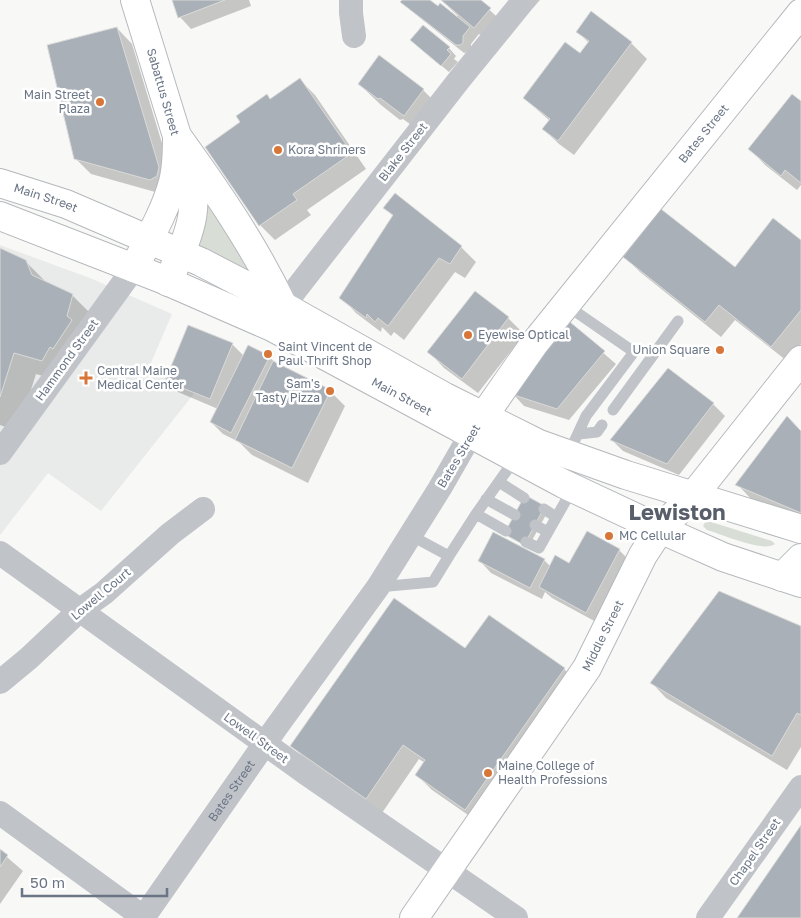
<svg xmlns="http://www.w3.org/2000/svg" width="801" height="918" viewBox="0 0 801 918" font-family="'Golos Text',sans-serif">
  <style>
    .built { fill: #e9eaea }
    .green { fill: #d8ddd6 }
    .shadow { fill: #0003 }
    .building { fill: #aab0b7; stroke: #dadbd9 }
    .lines { fill: none; stroke-linecap: round; stroke-linejoin: round }
    .secondary-casing { stroke: #b5b9be; stroke-width: 30 }
    .primary-casing { stroke: #b6b9be; stroke-width: 30 }
    .highway-casing { stroke: #b4b7bb; stroke-width: 30 }
    .lane { stroke: #c0c3c8; stroke-width: 11 }
    .street { stroke: #c0c3c8; stroke-width: 24 }
    .secondary { stroke: #fff; stroke-width: 28 }
    .primary { stroke: #fff; stroke-width: 28 }
    .highway { stroke: #fff; stroke-width: 28 }
    .poi-dot { fill: #d77639; stroke: #fff; stroke-width: 2 }
    .labels { text-anchor: middle; stroke-width: 5; stroke-linejoin: round; paint-order: stroke }
    .street-label { font-size: 12px; fill: #6a7585; stroke: #fff }
    .poi-label { font-size: 12px; fill: #6a7585; stroke: #fff; text-anchor: start }
    .town-label { font-size: 22px; font-weight: bold; fill: #585f6b; stroke: #fff }
  </style>
  <rect width="100%" height="100%" fill="#f8f9f7"/>
  <path class="built" d="M0,245L90,278L172,314L150,365L196,391L101,511L48,473L0,535Z"/>
  <path class="green" d="M204,197L262,279L193,249Z
    M705,522H711L772,541L775,544C764,553 721,534 707,530L703,526Z"/>
  <path class="shadow" d="M173,0H249L251,6L191,29L180,17Z
    M403,0H428L456,17L458,16L441,0H479L512,31L496,49L479,34L471,44V48L468,52L464,53L409,9L402,2Z
    M523,0H540L533,8Z
    M592,13L631,43L647,59L574,155L559,144L543,129L550,121L524,98L580,55L589,43L578,32Z
    M117,28L132,44L174,183L166,195L91,174L75,158Z
    M420,48H449L456,56L454,59L458,62L449,72Z
    M300,80L315,95L366,169L307,210L311,215L275,240L260,225L271,100Z
    M359,84L423,90L445,112L426,136L403,119L400,120L381,105Z
    M801,103V185L797,190L765,165L750,149Z
    M385,208L461,247L476,262L465,278L455,272L404,340L394,332L391,336L382,327L381,332L356,313L341,297L394,217Z
    M801,242V344L787,361L735,320L721,337L640,272L625,257L735,269Z
    M0,249L25,261L47,283L72,295L94,317L92,343L75,369L72,368L64,382L36,374L18,431L0,425Z
    M475,292L508,318L524,334L478,393L444,368L429,352Z
    M570,324L616,364L569,420L524,406L513,394Z
    M232,344L244,356L269,357L277,364L330,391L345,406L308,483L252,455L239,442L223,434L211,422L218,409L178,392L167,380Z
    M668,370L713,404L725,416L679,475L623,451L612,440Z
    M801,432V521L752,500L737,484Z
    M545,507L548,511L528,548L506,534Z
    M587,533L619,550L631,562L598,623L552,598L545,592L542,599L491,573L480,561L544,560L551,567L570,565Z
    M801,628V747L787,770L666,698L651,682Z
    M465,650L564,669L579,684L481,824L432,790L417,775L425,763L419,759L382,813L307,761L292,746Z
    M0,851L23,871L0,904Z"/>
  <path class="building" d="M172,0H225L178,18Z
    M402,0H430L438,6L440,3L470,27L463,36V43L460,45H456L400,2Z
    M441,0H481L491,8L474,28Z
    M591,11L632,42L558,141L542,129L550,119L523,98L565,42L580,53L589,41L576,32Z
    M423,25L450,47L447,50L451,54L441,66L410,40Z
    M117,27L159,167L157,176L150,180L74,159L47,45Z
    M379,55L424,89L404,116L380,98L378,99L358,84Z
    M300,78L352,153L293,194L297,200L259,226L205,147L240,122L236,116L267,94L270,99Z
    M792,94L801,101V183L785,170L781,176L748,149Z
    M395,193L462,246L450,264L439,258L388,326L378,318L375,322L367,314L366,318L339,298L393,215L383,208Z
    M661,209L735,267L773,218L801,240V310L771,347L719,305L705,322L623,257Z
    M0,248L26,260L32,275L73,294L67,316L72,320L53,349L50,347L42,361L14,353L0,397Z
    M475,291L509,317L462,379L427,352Z
    M570,322L605,351L557,409L511,394Z
    M188,325L233,343L210,399L165,381Z
    M248,345L270,356L231,433L210,422Z
    M273,361L331,390L292,468L235,440Z
    M668,368L714,403L667,464L610,440Z
    M787,416L801,431V513L735,485Z
    M525,495L545,506L524,545L504,534Z
    M587,531L620,549L586,613L539,587L555,555L569,563Z
    M493,532L545,559L530,588L478,561Z
    M719,591L801,626V715L797,713L772,756L650,683Z
    M394,598L465,648L489,615L565,668L465,810L415,775L425,760L403,745L366,799L290,746Z
    M801,825V918H737Z
    M0,849L8,855L0,867Z"/>
  <g class="lines">
    <defs>
      <g id="secondary">
        <path id="s2" d="M471,434L534,344L801,13"/>
        <path d="M782,577L801,558"/>
        <path id="s3" d="M414,918L587,668L643,555L660,529L693,496L801,360"/>
      </g>
      <path id="primary" d="M177,136C216,190 254,245 283,306
        M134,268C148,240 165,212 173,182C177,167 177,151 177,136L135,0
        M168,282C188,235 204,210 185,158"/>
      <g id="highway">
        <path id="s4" d="M0,183L66,204L201,262L251,288L445,397L539,444L626,475L801,529"/>
        <path id="s5" d="M0,216L162,279L272,327L564,484L660,529L723,557L801,583"/>
      </g>
    </defs>
    <use href="#secondary" class="secondary-casing"/>
    <use href="#primary" class="primary-casing"/>
    <use href="#highway" class="highway-casing"/>
    <path class="lane" d="M566,305L634,352L586,416L568,455
      M613,410L678,321
      M579,434L597,432L602,425
      M499,482L524,498
      M486,499L515,515
      M544,509L556,517
      M476,514L506,531
      M535,525L548,532L573,488
      M410,535L449,556L476,514L515,459
      M526,542L539,548L548,532
      M378,587L433,582L449,556"/>
    <g class="street">
      <path d="M351,0V13L354,36"/>
      <path d="M283,306L459,80L524,0"/>
      <path d="M0,453L134,268"/>
      <path d="M0,553L307,774L516,918"/>
      <path d="M0,682L29,658L79,611L104,593L170,534L203,509"/>
      <path d="M0,813L143,917"/>
      <path id="s1" d="M143,918L275,729L378,587L440,488L471,434"/>
      <path d="M708,918L801,787"/>
    </g>
    <use href="#secondary" class="secondary"/>
    <use href="#primary" class="primary"/>
    <use href="#highway" class="highway"/>
  </g>
  <g class="poi-dot">
    <circle cx="100" cy="102" r="5"/>
    <circle cx="278" cy="150" r="5"/>
    <circle cx="468" cy="335" r="5"/>
    <circle cx="720" cy="350" r="5"/>
    <circle cx="268" cy="354" r="5"/>
    <path d="M83.5 370.5h5v5h5v5h-5v5h-5v-5h-5v-5h5z"/>
    <circle cx="330" cy="391" r="5"/>
    <circle cx="609" cy="536" r="5"/>
    <circle cx="488" cy="773" r="5"/>
  </g>
  <g class="labels">
    <g class="street-label">
      <text transform="translate(163 92) rotate(74)" y="4">Sabattus Street</text>
      <text dy="4" stroke="none"><textPath href="#s2" startOffset="380">Bates Street</textPath></text>
      <text transform="translate(403 152) rotate(-52)" y="4">Blake Street</text>
      <text dy="4" stroke="none"><textPath href="#s4" startOffset="48">Main Street</textPath></text>
      <text transform="translate(67 360) rotate(-54)" y="4">Hammond Street</text>
      <text dy="4" stroke="none"><textPath href="#s5" startOffset="441">Main Street</textPath></text>
      <text transform="translate(459 456) rotate(-59)" y="4">Bates Street</text>
      <text transform="translate(101 594) rotate(-40)" y="4">Lowell Court</text>
      <text dy="4" stroke="none"><textPath href="#s3" startOffset="340">Middle Street</textPath></text>
      <text transform="translate(256 738) rotate(36)" y="4">Lowell Street</text>
      <text dy="4" stroke="none"><textPath href="#s1" startOffset="155">Bates Street</textPath></text>
      <text transform="translate(755 852) rotate(-55)" y="4">Chapel Street</text>
    </g>
    <g class="poi-label">
      <text x="90" y="99" text-anchor="end">Main Street<tspan x="90" dy="14">Plaza</tspan></text>
      <text x="288" y="154">Kora Shriners</text>
      <text x="478" y="339">Eyewise Optical</text>
      <text x="278" y="351">Saint Vincent de<tspan x="278" dy="14">Paul Thrift Shop</tspan></text>
      <text x="710" y="354" text-anchor="end">Union Square</text>
      <text x="97" y="375">Central Maine<tspan x="97" dy="14">Medical Center</tspan></text>
      <text x="320" y="388" text-anchor="end">Sam's<tspan x="320" dy="14">Tasty Pizza</tspan></text>
      <text x="619" y="540">MC Cellular</text>
      <text x="498" y="770">Maine College of<tspan x="498" dy="14">Health Professions</tspan></text>
    </g>
    <g class="town-label">
      <text x="677" y="520">Lewiston</text>
    </g>
  </g>
  <path d="M22 888v8h145v-8" fill="none" stroke="#6a7585" stroke-width="2.5"/>
  <text x="30" y="888" font-size="15" fill="#6a7585" stroke="#ffffff" stroke-width="4" paint-order="stroke">50 m</text>
</svg>
